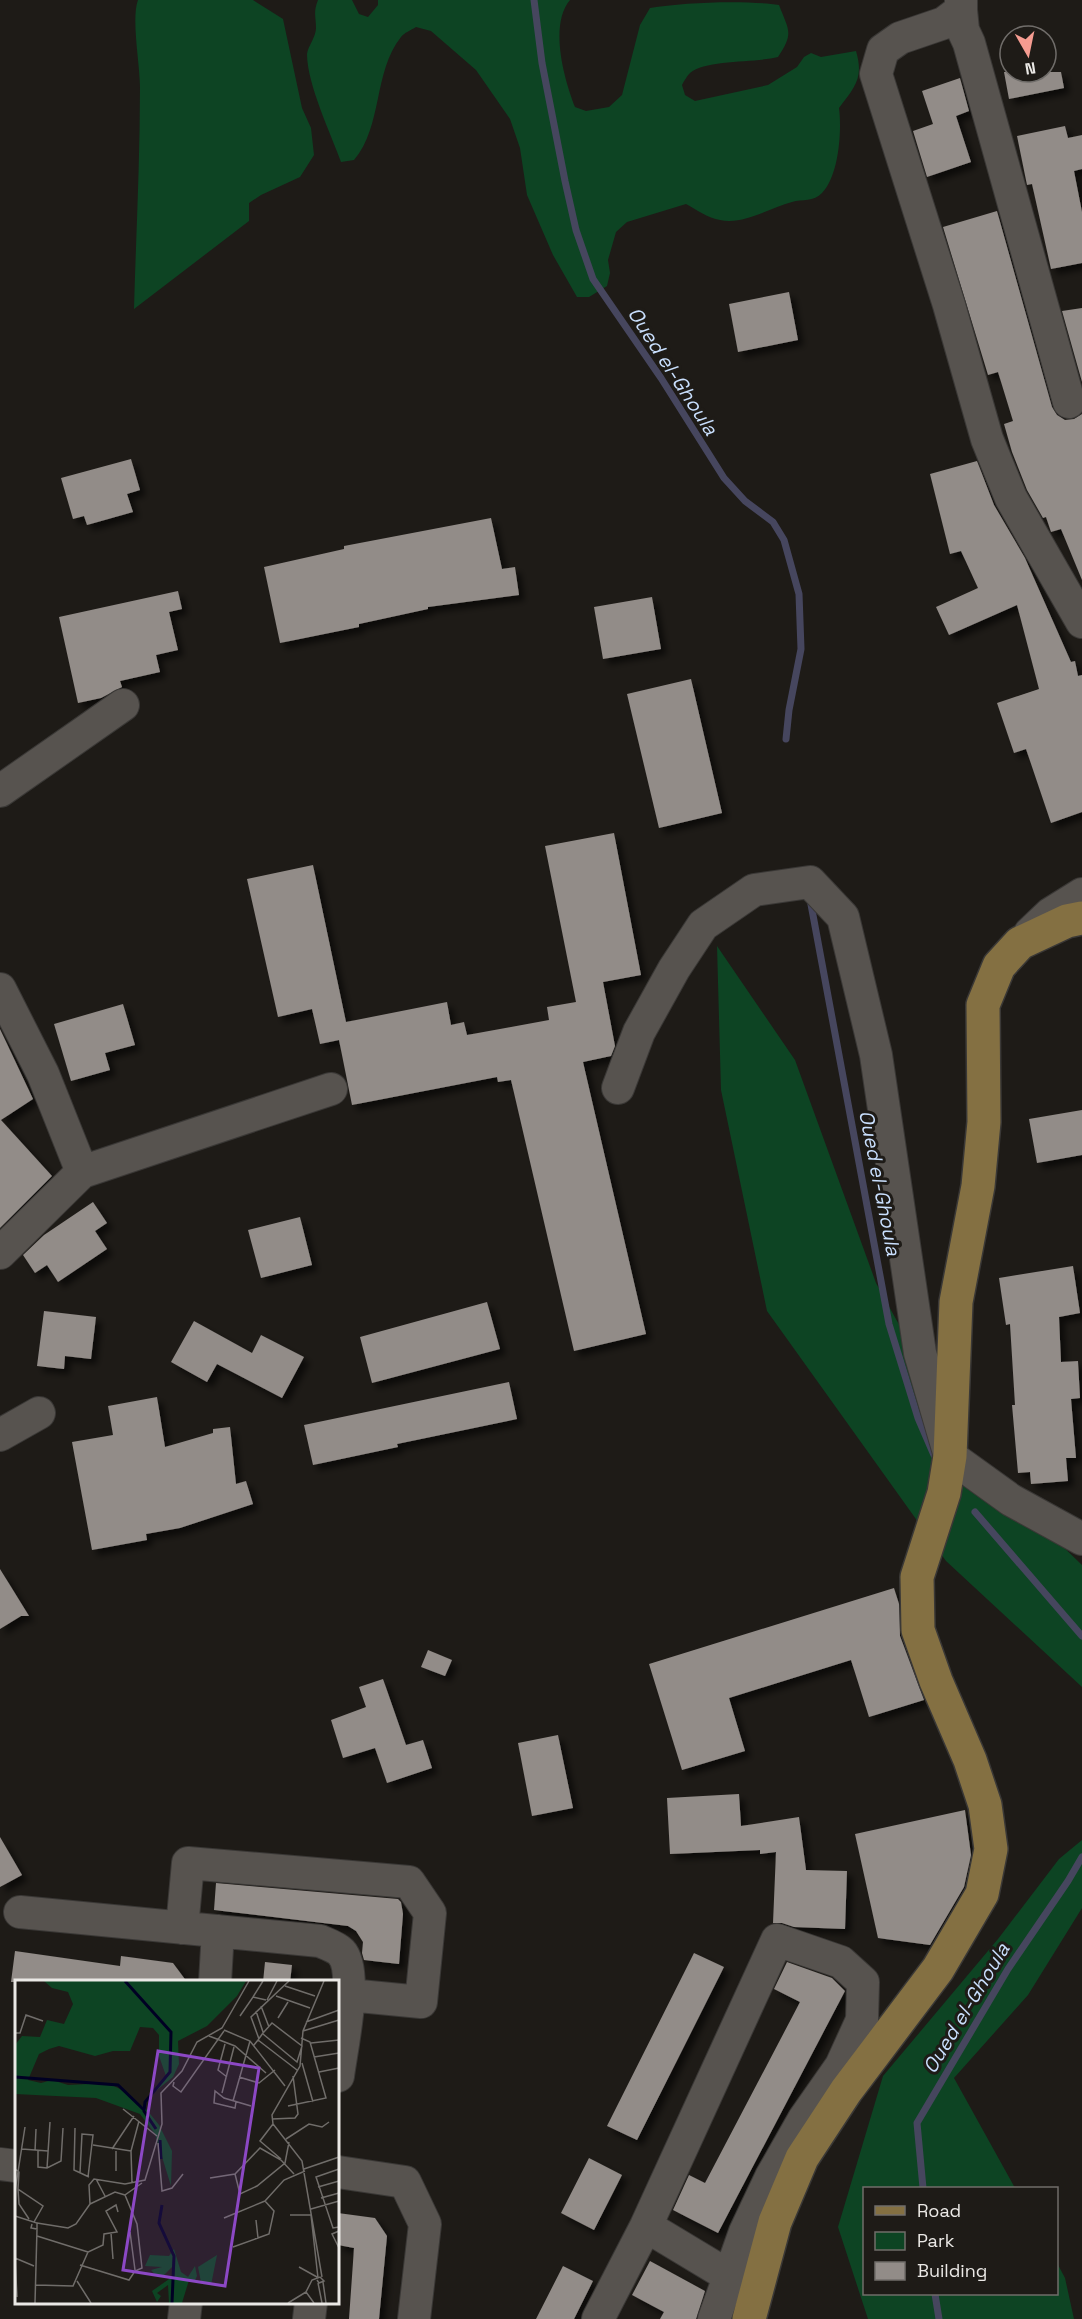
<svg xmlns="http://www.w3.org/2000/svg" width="1082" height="2319" viewBox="0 0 1082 2319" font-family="'Space Grotesk',sans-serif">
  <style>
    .green { fill: #0d4423 }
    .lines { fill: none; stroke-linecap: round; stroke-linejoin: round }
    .stream { stroke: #46465e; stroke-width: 7 }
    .building { fill: #928c88; filter: url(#shadow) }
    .minor-casing { stroke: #3a3836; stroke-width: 34 }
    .major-casing { stroke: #3a3836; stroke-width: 36 }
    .minor { stroke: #57534f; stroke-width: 32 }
    .major { stroke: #847042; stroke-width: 33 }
    .labels { text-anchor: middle; stroke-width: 6; stroke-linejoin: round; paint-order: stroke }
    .water-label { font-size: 20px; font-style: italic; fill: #c9dffd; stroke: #1e1b17 }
    .inset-river { fill: none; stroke: #000023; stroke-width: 3 }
    .inset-road { fill: none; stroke: #706d6a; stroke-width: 1.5 }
    .view { fill: #8c48c5; fill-opacity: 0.15; stroke: #8c48c5; stroke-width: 3 }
    .inset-edge { fill: none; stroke: #ebe9e6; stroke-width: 3 }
  </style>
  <defs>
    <filter id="shadow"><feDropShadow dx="5.5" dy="5.5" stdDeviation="3" flood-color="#0009"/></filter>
  </defs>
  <rect width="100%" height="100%" fill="#1e1b17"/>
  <path class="green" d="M138,0H253L283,19L302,108L311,128L314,155L300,177L261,195L249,203V221L134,309C136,235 140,161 140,87C140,64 131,19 138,0Z
    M318,0H352L359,14L368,17L378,5V0H570C549,25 564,79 575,107L586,111L609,107L622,95L640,25L650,8C684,2 747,0 779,5C789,31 794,33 778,57C756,63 706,59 690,73C687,76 684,81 682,85L685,95L695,101L768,85L797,67L804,57L811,53L821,57L856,51C864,78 855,87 839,108C842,130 839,176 822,193C814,202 802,199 792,202C769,208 744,225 720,220C708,218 697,210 686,204L627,222L616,232L608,260L610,273L607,286L589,297H577L553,255L527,195L520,148L510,119L476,70L431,31L416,27C411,30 404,33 401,37C373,72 383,126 354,160L341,162C331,134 307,84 307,54C308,46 316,37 316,28C316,16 313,13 318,0Z
    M717,946L795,1060L876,1283L975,1462L1082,1565V1687L946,1561L767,1311L721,1090Z
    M1082,1840V1908L1028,1995L954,2078L1015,2188H864V2294H1056L1057,2263L1065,2278L1074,2319H868L838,2227L883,2076L998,1939L1059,1859Z"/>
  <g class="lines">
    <path class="stream" d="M534,0L542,63L565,181L576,230L593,279L661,378L724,478L745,501L773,522L784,540L799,594L801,649L789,710L786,739
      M810,899L889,1324L918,1418L934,1455
      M975,1512L1082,1636
      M923,2188L917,2123L1008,1969L1068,1881L1082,1857
      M935,2294L939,2319"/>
  </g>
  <path class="building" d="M1004,72H1061L1064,88L1009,99Z
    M960,78L969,111L956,116L971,162L927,177L913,131L933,124L922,91Z
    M1065,126L1068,138L1082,135V169L1074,171L1082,212V263L1051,269L1032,184L1027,185L1017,136Z
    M997,211L1052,407L1057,415L1065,420L1074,419L1082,414V580L1061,529L1051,532L1046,517L1043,518L1027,490L1012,452L1004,424L1013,421L998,372L988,375L943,227Z
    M789,292L798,340L738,352L729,304Z
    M1082,308V382L1062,311Z
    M131,459L140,490L127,494L133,512L87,525L84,516L73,519L61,478Z
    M977,461L994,505L1025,558L1071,662L1075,661L1078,676L1082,675V812L1051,823L1026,749L1014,753L997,703L1039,689L1017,605L949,635L936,607L978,588L961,551L950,554L930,474Z
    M491,518L502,569L515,567L519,595L428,607V609L359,624V627L280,643L264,567L344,549V546Z
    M178,591L182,609L169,612L178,650L156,655L160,672L120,681L122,687L101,698L78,703L59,617Z
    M652,597L661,649L603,659L594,607Z
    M691,679L722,813L659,828L627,694Z
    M614,833L641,975L603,982L615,1046L611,1056L583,1062L646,1334L574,1351L511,1080L498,1082L497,1077L352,1105L339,1040L320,1044L312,1009L278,1017L247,879L313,865L346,1022L447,1002L451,1025L464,1022L467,1035L549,1020L547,1007L576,1002L545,846Z
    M123,1004L135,1045L105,1053L110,1070L71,1081L54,1024Z
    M0,1029L33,1099L1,1120L52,1176L0,1228Z
    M1082,1110V1155L1037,1163L1029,1119Z
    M93,1202L107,1223L95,1231L107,1249L58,1282L47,1265L35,1273L23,1255L44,1235Z
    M300,1217L312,1265L261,1278L248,1230Z
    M1073,1266L1080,1313L1059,1317L1061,1362L1078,1361L1080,1398L1071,1399L1076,1458H1066L1068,1481L1031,1484L1030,1472L1018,1473L1012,1405H1015L1010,1324L1006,1325L999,1278Z
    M487,1302L500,1349L372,1383L360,1337Z
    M44,1311L96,1317L91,1359L65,1356L64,1369L37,1366Z
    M194,1321L252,1353L261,1335L304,1357L282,1398L217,1364L207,1382L171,1362Z
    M509,1382L517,1419L397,1444L398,1447L313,1465L304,1425Z
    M157,1397L165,1447L213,1433V1429L230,1427L236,1484L246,1481L253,1504L180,1528L146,1534L147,1540L92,1550L72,1442L113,1435L108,1406Z
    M0,1569L29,1616H21L0,1629Z
    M894,1588L899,1604L900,1636L924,1700L869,1717L851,1660L729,1698L745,1751L682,1770L649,1664Z
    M428,1650L452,1660L445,1676L421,1667Z
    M383,1679L406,1745L423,1740L432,1768L387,1783L375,1748L343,1758L331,1720L366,1707L359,1687Z
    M558,1735L573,1808L532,1816L518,1743Z
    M739,1794L741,1826L799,1817L806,1870L847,1871L845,1929L794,1927L782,1923H773L776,1852L760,1854V1850L670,1854L667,1798Z
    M965,1810L971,1855L964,1887L930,1945L878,1938L855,1834Z
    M0,1837L22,1875L0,1887Z
    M216,1883L398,1899L401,1902L403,1914L399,1964L364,1960L362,1953L363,1942L356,1931L348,1926L214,1910Z
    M15,1951L120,1966L121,1956L173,1963L187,1982H11Z
    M694,1953L724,1967L637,2140L607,2126Z
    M265,1962L292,1965L290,1982H263Z
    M787,1962L832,1978L845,1991L718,2233L673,2210L689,2175L705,2183L800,2002L774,1989Z
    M589,2158L622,2175L594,2230L561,2213Z
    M338,2213L375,2218L387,2236L379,2319H349L354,2248L338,2245Z
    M650,2261L705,2291L696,2319H660L664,2312L632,2295Z
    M563,2266L593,2281L574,2319H536Z"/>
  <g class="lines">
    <defs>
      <path id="minor" d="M961,0V10L944,23L900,38L883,50L876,74L949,305L987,439L1011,498L1082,622
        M961,10L963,30L969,43L1069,402
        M0,791L123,705
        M1030,933L1050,914L1082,894
        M0,989L43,1074L82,1172
        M618,1088L639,1032L674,969L703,925L754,890L810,882L843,917L876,1055L920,1353L950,1456L1011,1500L1082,1539
        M0,1253L82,1172L331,1089
        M0,1435L39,1413
        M20,1912L320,1941C327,1944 336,1947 341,1952C359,1971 341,2051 338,2076
        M182,1928L188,1863L409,1882L430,1913L421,2002L349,1995
        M215,1982L218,1931
        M0,2164L16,2166
        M338,2172L405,2182L425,2224L414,2319
        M646,2226L729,2276L747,2283
        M184,2319L186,2302
        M309,2319L311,2302
        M598,2319L646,2226L777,1940L841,1962L863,1982L862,2020L841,2066L804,2119L771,2177L745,2232L714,2319"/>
      <path id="major" d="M749,2319L775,2222L802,2158L846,2091L938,1969L982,1894L991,1849L985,1805L970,1760L936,1681L918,1630L917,1577L944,1493L950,1456L956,1302L978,1186L984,1122L983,1005L999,966L1020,943L1067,921L1082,918"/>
    </defs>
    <use href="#minor" class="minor-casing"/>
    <use href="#major" class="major-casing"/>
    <use href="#minor" class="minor"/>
    <use href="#major" class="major"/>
  </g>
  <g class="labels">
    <g class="water-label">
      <text transform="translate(673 371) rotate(57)" y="7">Oued el-Ghoula</text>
      <text transform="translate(880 1183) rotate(79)" y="7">Oued el-Ghoula</text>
      <text transform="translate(966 2008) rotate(-59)" y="7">Oued el-Ghoula</text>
    </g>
  </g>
  <g transform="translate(15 1980)">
    <rect width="324" height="324" fill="#1e1b17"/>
    <path d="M29,1H231L222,16L192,46L163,61L164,84L158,97L132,118L151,96L144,76V55L138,48L125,47L115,71H98L80,76L44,66L34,69L24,74L13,100L26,103L37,100L53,105L93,103L105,109L132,130L144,145L157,171L156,206L140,154L125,134L81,118L0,114V65L7,56L25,57L32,40L49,44L58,24L53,12L37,8ZM159,269L166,292L173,297L180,286L182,296L179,302L174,300L167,323H154L153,305L142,313L146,316L142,322L137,311L157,297V287L149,295L141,296L136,290L147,287L130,286L135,275L154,276ZM202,275L196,305L186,302L183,287Z" fill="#0d4423"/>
    <path class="inset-river" d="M110,1L156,52L155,92L130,122L129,131L141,149M0,97L103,105L129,130M145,160L146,179M147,225L144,243L159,276L157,323"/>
    <path class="inset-road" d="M270,6L300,16M261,16L295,28M238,17L248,1M252,20L262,1M246,26L254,47M241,31L248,52M225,36L238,17L251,20M263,38L273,22M291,42L324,30M209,50L235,61L270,106M288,51L324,40M0,53H5L11,35L28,41M194,56L220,66L251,93M244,59L236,37L274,1M243,60L282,90M296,63L324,60M210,64L203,90L212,97M239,65L243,60L248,53L257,43L287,66L282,82L248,54M299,77L324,73M287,83L298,122M304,92L324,88M224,97L244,103L260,90M159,102L158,106L166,112L209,51M207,113L219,67M218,121L235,61M221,122L220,128L199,123L200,111L209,118L236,126M273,126L311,118L295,62L286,58M108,129L142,156M257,139L280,138L283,134L278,96M258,144L245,161L266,179M60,148L59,190L74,197M271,159L294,144L307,147L314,142M143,163L147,211L157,208L168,194M78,165L116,171M7,169L33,171M97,169L119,136M20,171L21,149M23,171V187L32,188L46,181L48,148M101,171V191M32,188L35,142M0,189L4,192L3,209L28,226L19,242M289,189L324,177M324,189L301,197L318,248L324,247M65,193L67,154L78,155L73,197M220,194L225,214L242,206L270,183L274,162M195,198L220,194L245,168L266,180L279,194M81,199L90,216M117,203L116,171L124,141M303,207L324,201M3,209L4,224L14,239M0,211L10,147M306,218L324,213M75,224L100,212L110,215M296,229L324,221M275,235H296M296,235L303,298M0,236L22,243V249L16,248L17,244M209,238L250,221M241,240L243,258M22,243L53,248L61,244L75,224L74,205L79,199L110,204L130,200L147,144L146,113L167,91L182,62L207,48L234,1M324,251L317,254L324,268M115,252L120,290M96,253L98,279M22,256L73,272M218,267L254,254L259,231L250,221L269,200L290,191M0,278L2,317M0,278L19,286M65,285L114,300L120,291L127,288L122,244L110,215L127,203M284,287L302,297M307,297L287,181L258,144L257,135L285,86L288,51L309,1M62,301L76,323M308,302L311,323M303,303L307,323M21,305L58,306L73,272L88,265L89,254L102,252L91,231L101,225L103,232M20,323L22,249M273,323L291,312M299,323L291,312L297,300L305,297L309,301L304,303L302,300"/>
    <path class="view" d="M143,71L244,88L210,306L108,290Z"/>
    <rect width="324" height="324" class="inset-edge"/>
  </g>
  <rect x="863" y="2187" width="195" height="108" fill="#1e1b17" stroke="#706d6a" stroke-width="1.5"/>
  <rect x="875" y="2206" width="30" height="9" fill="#847042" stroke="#706d6a" stroke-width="1.5"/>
  <text x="917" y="2217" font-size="18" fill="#ebe9e6">Road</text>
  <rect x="875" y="2232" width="30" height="18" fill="#0d4423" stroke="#706d6a" stroke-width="1.5"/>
  <text x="917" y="2247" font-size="18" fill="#ebe9e6">Park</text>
  <rect x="875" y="2262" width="30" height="18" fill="#928c88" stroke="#706d6a" stroke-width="1.5"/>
  <text x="917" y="2277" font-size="18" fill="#ebe9e6">Building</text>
  <g transform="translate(1028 54) rotate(171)"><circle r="28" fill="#1e1b17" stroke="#706d6a" stroke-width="1.5"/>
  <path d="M0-4.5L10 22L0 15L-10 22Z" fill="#f59c91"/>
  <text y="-9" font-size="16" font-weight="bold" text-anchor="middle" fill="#ebe9e6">N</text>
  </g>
</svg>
